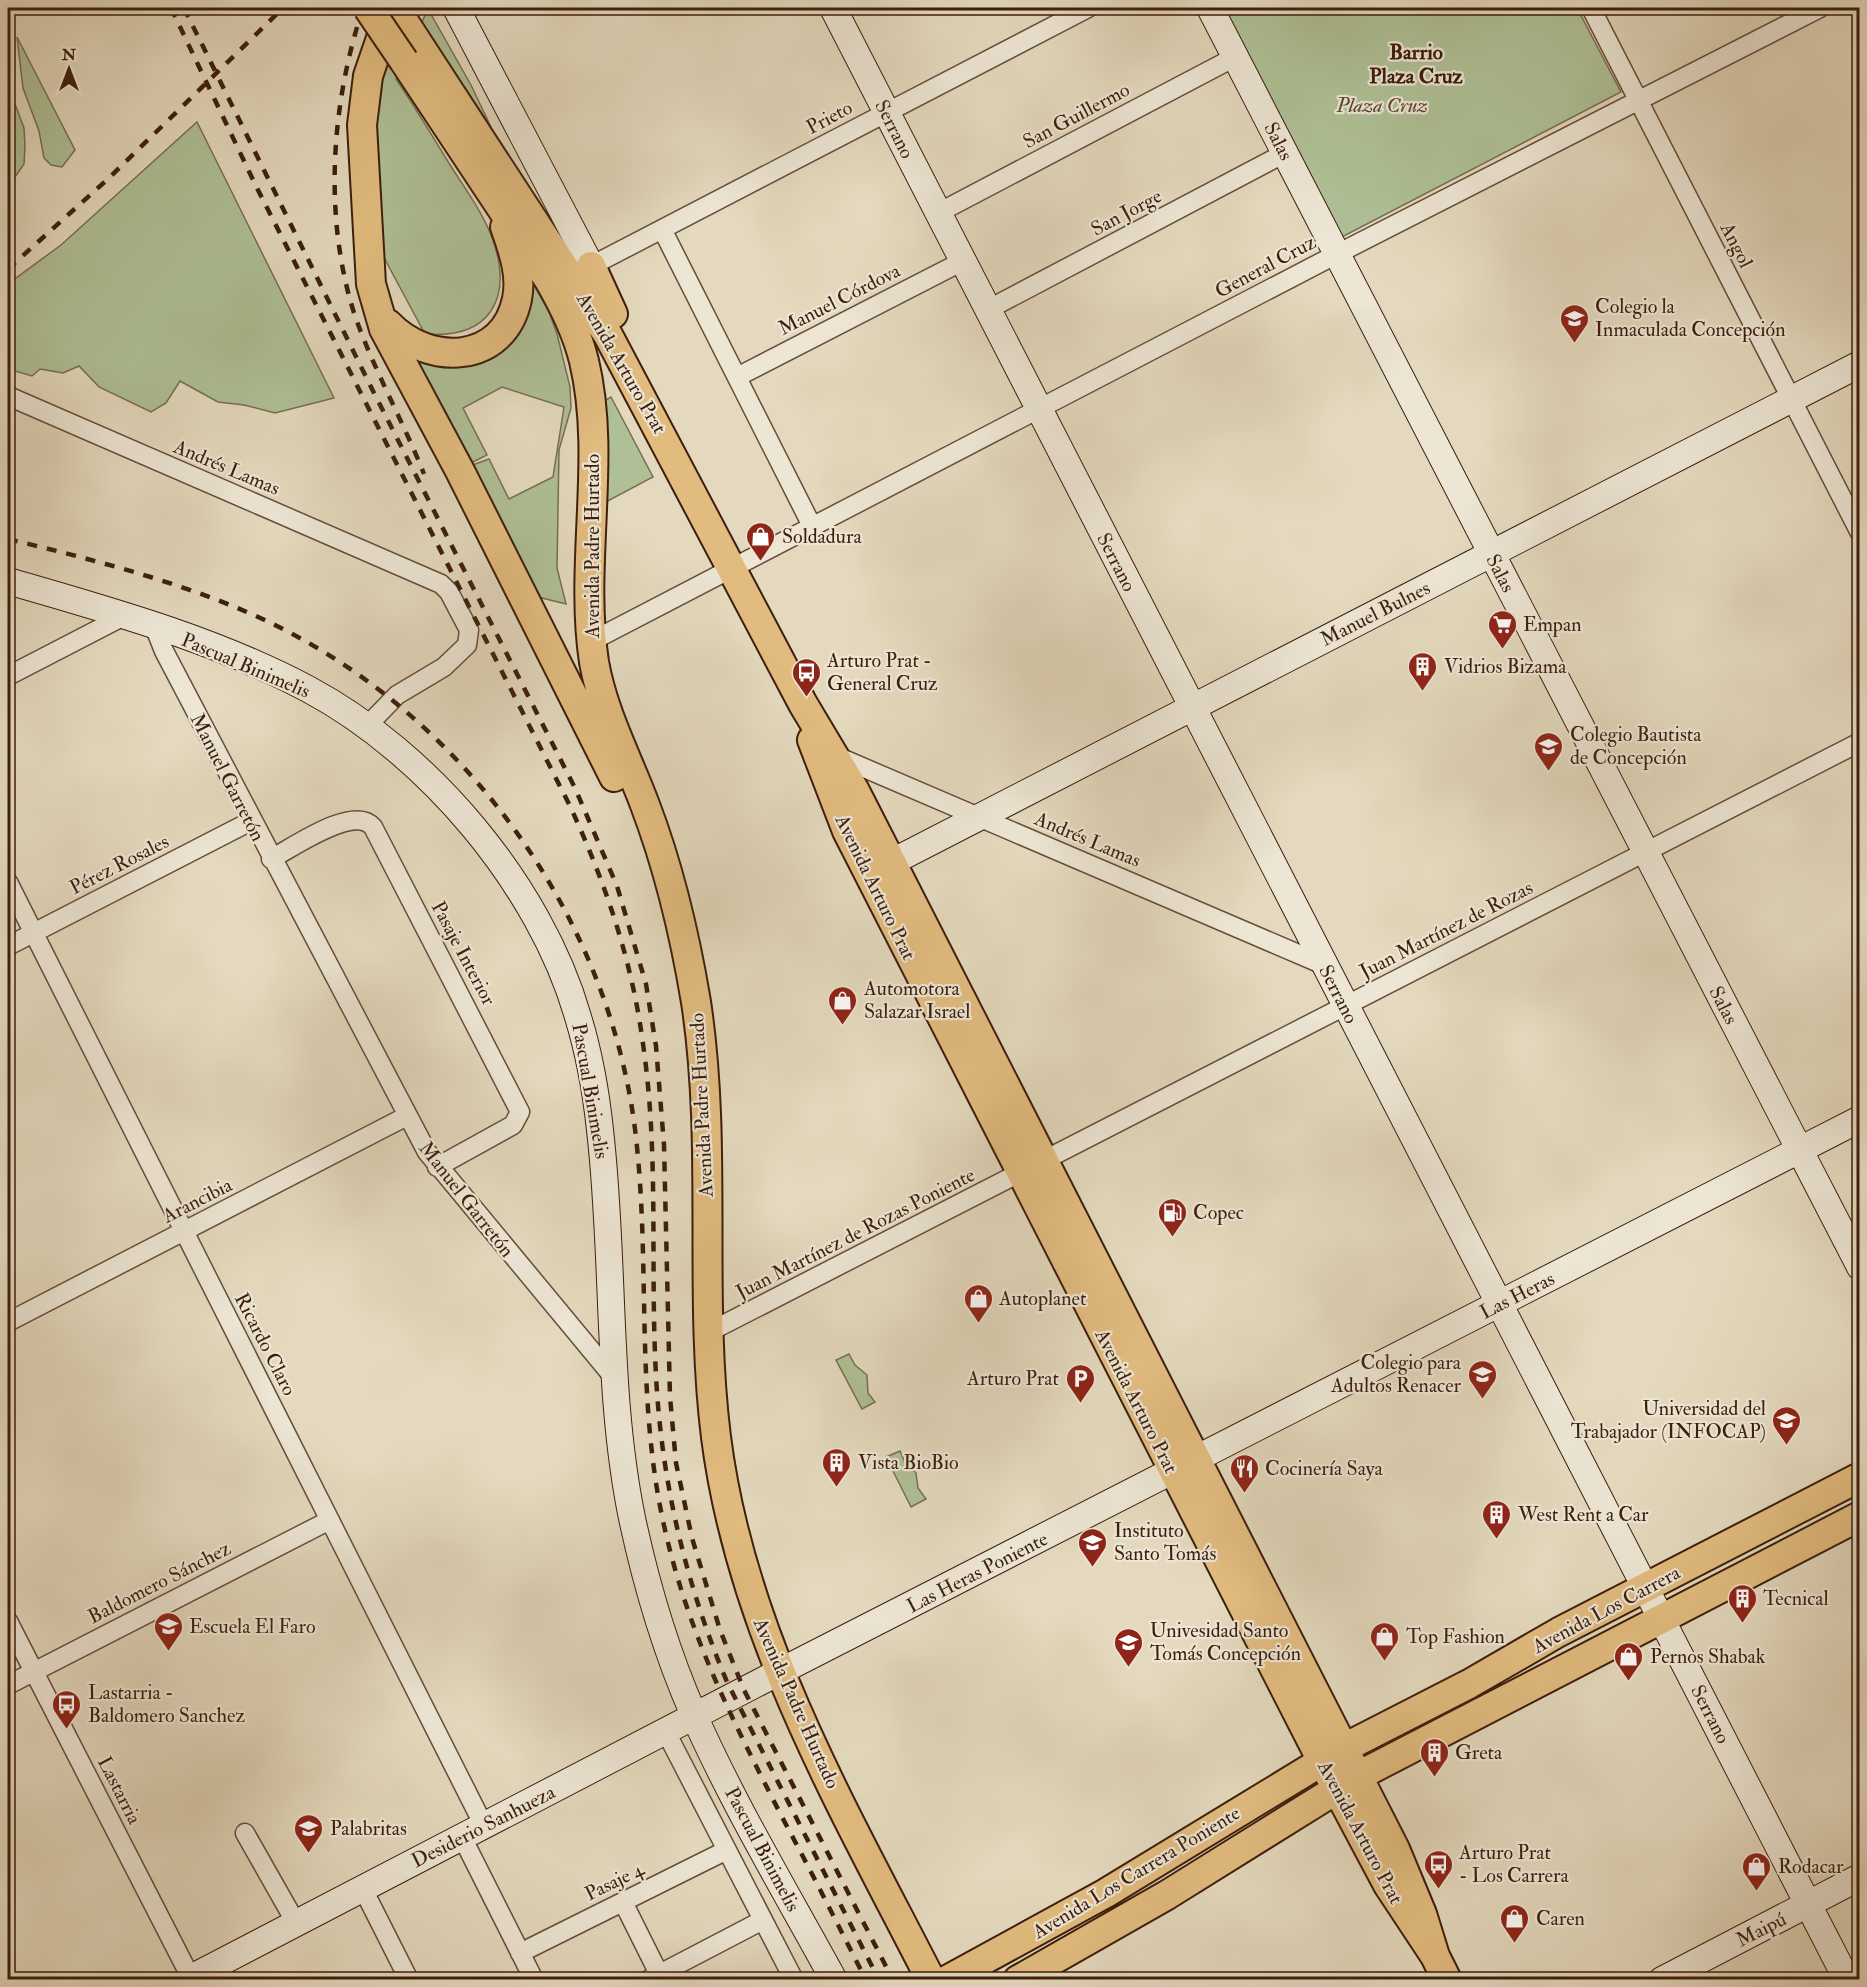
<svg xmlns="http://www.w3.org/2000/svg" width="1867" height="1987" viewBox="0 0 1867 1987" font-family="'IM FELL Double Pica',serif">
  <style>
    .green { fill: #afc096; stroke: #766f52; stroke-width: 1.5 }
    .lines { fill: none; stroke-linecap: round; stroke-linejoin: round }
    .street-casing { stroke: #664d39; stroke-width: 21 }
    .secondary-casing { stroke: #3c1e0d; stroke-width: 28 }
    .primary-casing { stroke: #3c1e0d; stroke-width: 32 }
    .street { stroke: #ede6d5; stroke-width: 18 }
    .secondary { stroke: #ede6d5; stroke-width: 26 }
    .primary { stroke: #e2bc7f; stroke-width: 28 }
    .rail { stroke: #3c1e0d; stroke-width: 4.5; stroke-dasharray: 10 10; stroke-linecap: butt }
    .primary-bridge-casing { stroke: #3c1e0d; stroke-width: 32; stroke-linecap: butt }
    .primary-bridge { stroke: #e2bc7f; stroke-width: 28 }
    .labels { text-anchor: middle; stroke-width: 4.5; stroke-linejoin: round; paint-order: stroke }
    .park-label { font-size: 20px; font-style: italic; fill: #59462f; stroke: #ede6d5 }
    .street-label { font-size: 20px; fill: #3c1e0d; stroke: #ede6d5 }
    .poi-label { font-size: 20px; fill: #3c1e0d; stroke: #ede6d5; text-anchor: start }
    .neighbourhood-label { font-size: 21px; font-weight: bold; fill: #3c1e0d; stroke: #ede6d5 }
  </style>
  <rect width="100%" height="100%" fill="#e4d9be"/>
  <filter id="stains"><feTurbulence type="fractalNoise" baseFrequency=".00333" numOctaves="4"/><feColorMatrix values="0 0 0 0 .2 0 0 0 0 .09 0 0 0 0 .02 0 0 0 .5 -.17"/></filter>
  <radialGradient id="worn" r=".72"><stop offset=".6" stop-color="#630" stop-opacity="0"/><stop offset="1" stop-color="#630" stop-opacity=".3"/></radialGradient>
  <path class="green" d="M1220,8H1577L1621,92L1340,238Z
    M428,9L471,85L491,127L421,24Z
    M17,37L75,150L62,167L51,165L44,158L39,131L23,88Z
    M8,46L12,96L24,128L25,146L24,164L8,187Z
    M384,51L401,69L396,79C416,108 433,138 452,168C467,191 484,215 493,240C513,299 490,339 425,334L381,252L375,97Z
    M197,122L334,398L275,413L244,405L218,402L180,381L166,403L151,412L99,387L79,366L63,373L40,369L32,376L8,369V284L61,245Z
    M532,282L549,312L557,334L570,387L571,408L559,450L557,568L566,604L538,597L470,466L489,459L509,499L553,477L564,407L502,387L463,408L487,455L469,464L418,362L420,357L454,360Z
    M611,397L653,477L604,503V401Z
    M849,1354L855,1365L867,1375L868,1393L875,1402L862,1409L836,1360Z
    M900,1451L905,1462L916,1473L918,1488L926,1499L911,1507L886,1457Z"/>
  <g class="lines">
    <defs>
      <path id="street" d="M1591,8L1860,533
        M938,213L1235,57
        M662,229L813,528
        M591,266L1088,8
        M987,310L1285,153
        M737,377L963,261
        M8,396L441,584L449,592L469,630L467,645L444,667L397,695L366,727
        M154,626L164,651L427,1152L615,1379
        M592,641L1337,254L1820,8
        M8,676L124,616
        M834,755L1324,965
        M271,859C292,848 354,804 373,827L520,1112L513,1125L437,1167
        M8,882L484,1826
        M8,946L251,821
        M8,1322L407,1116
        M709,1332L1860,742
        M8,1621L192,1980
        M8,1685L330,1520
        M666,1732L794,1980
        M245,1833L296,1923
        M462,1837L534,1980
        M363,1889L409,1980
        M623,1902L659,1974
        M520,1953L727,1850
        M648,1980L763,1920"/>
      <path id="secondary" d="M456,8L591,266
        M833,8L1847,1980
        M1210,8L1860,1267
        M8,581C108,610 214,639 308,689C428,753 540,885 578,1017C589,1053 596,1092 600,1130C615,1259 606,1391 632,1518C646,1584 666,1651 693,1713C733,1804 786,1892 834,1980
        M890,863L1860,364
        M187,1980L779,1672L1860,1119
        M1662,1980L1860,1877"/>
      <path id="primary" d="M395,8L608,335L803,704L855,791L1395,1849L1422,1914L1435,1956
        M390,12L368,76L362,125L371,284L384,329L460,471L614,777
        M404,61L549,280C564,306 577,332 584,361C607,457 579,563 594,662C603,713 627,757 645,805C669,868 685,936 696,1002C718,1146 698,1293 716,1437C741,1634 842,1806 931,1980
        M591,266L613,314
        M388,324C429,367 504,364 517,299C522,274 513,250 505,227
        M812,740L847,831L1322,1761L1388,1885L1435,1956L1447,1980
        M947,1980L1106,1893L1344,1748L1469,1684L1559,1632L1860,1477
        M1018,1980L1167,1895L1358,1776L1860,1516"/>
    </defs>
    <use href="#street" class="street-casing"/>
    <use href="#secondary" class="secondary-casing"/>
    <use href="#primary" class="primary-casing"/>
    <use href="#street" class="street"/>
    <use href="#secondary" class="secondary"/>
    <use href="#primary" class="primary"/>
    <path class="rail" d="M171,8L256,186L570,806C605,882 632,960 643,1044C660,1159 649,1276 657,1392C664,1493 688,1589 727,1682L879,1980
      M184,8L373,391L575,788L617,886L646,984L656,1046L664,1145L670,1397L676,1463L692,1538L720,1630L744,1690L893,1980
      M363,8C331,104 323,218 355,316C374,370 403,421 424,474
      M8,269L109,178L283,8
      M8,539C95,560 197,586 277,626C468,721 608,917 635,1129C651,1259 635,1391 663,1521C687,1632 731,1717 782,1817C811,1871 838,1925 866,1980"/>
    <defs>
      <path id="primary-bridge" d="M368,8L404,61"/>
    </defs>
    <use href="#primary-bridge" class="primary-bridge-casing"/>
    <use href="#primary-bridge" class="primary-bridge"/>
  </g>
  <defs>
    <symbol id="school-pin" viewBox="-11 -11 22 30"><path d="M0 17L-7.5 6A9.5 9.5 0 1 1 7.5 6Z" fill="#8f2418" stroke="#ede6d5"/><path d="M0-5L7-2L0 1L-7-2ZM-4 1L0 2.5L4 1V4Q0 6-4 4Z" fill="#fff"/></symbol>
    <symbol id="shop-pin" viewBox="-11 -11 22 30"><path d="M0 17L-7.5 6A9.5 9.5 0 1 1 7.5 6Z" fill="#8f2418" stroke="#ede6d5"/><path d="M-5-2.5h2.3a2.7 3.5 0 0 1 5.4 0H5L5.5 6h-11ZM-1.5-2.5h3a1.5 2.3 0 0 0-3 0Z" fill="#fff"/></symbol>
    <symbol id="supermarket-pin" viewBox="-11 -11 22 30"><path d="M0 17L-7.5 6A9.5 9.5 0 1 1 7.5 6Z" fill="#8f2418" stroke="#ede6d5"/><path d="M-6-5.5h2.5l.6 2H6L4.5 2H-2.5L-4.4-4H-6ZM-1.5 3.2a1.3 1.3 0 1 0 .1 0ZM3 3.2a1.3 1.3 0 1 0 .1 0Z" fill="#fff"/></symbol>
    <symbol id="building-pin" viewBox="-11 -11 22 30"><path d="M0 17L-7.5 6A9.5 9.5 0 1 1 7.5 6Z" fill="#8f2418" stroke="#ede6d5"/><path d="M-4-6H4V6H1V3H-1V6H-4ZM-2.5-4.3h1.7v1.8h-1.7ZM.8-4.3h1.7v1.8H.8ZM-2.5-1h1.7V.8h-1.7ZM.8-1h1.7V.8H.8Z" fill="#fff"/></symbol>
    <symbol id="bus-pin" viewBox="-11 -11 22 30"><path d="M0 17L-7.5 6A9.5 9.5 0 1 1 7.5 6Z" fill="#8f2418" stroke="#ede6d5"/><path d="M-5-6H5V4H4V6H2V4H-2V6H-4V4H-5ZM-3.5-4V0h7V-4ZM-3.5 1.2v1.5H-2V1.2ZM2 1.2v1.5H3.5V1.2Z" fill="#fff"/></symbol>
    <symbol id="university-pin" viewBox="-11 -11 22 30"><path d="M0 17L-7.5 6A9.5 9.5 0 1 1 7.5 6Z" fill="#8f2418" stroke="#ede6d5"/><path d="M0-5L7-2L0 1L-7-2ZM-4 1L0 2.5L4 1V4Q0 6-4 4Z" fill="#fff"/></symbol>
    <symbol id="fuel-pin" viewBox="-11 -11 22 30"><path d="M0 17L-7.5 6A9.5 9.5 0 1 1 7.5 6Z" fill="#8f2418" stroke="#ede6d5"/><path d="M-5.5-6h7V0h2V4h1.3V-2.5L3-4.5l.8-.8L6-3V5H2.5V1h-1V6h-7ZM-4.2-4.7v3.2H.2V-4.7Z" fill="#fff"/></symbol>
    <symbol id="parking-pin" viewBox="-11 -11 22 30"><path d="M0 17L-7.5 6A9.5 9.5 0 1 1 7.5 6Z" fill="#8f2418" stroke="#ede6d5"/><path d="M-3.5-5.5H1a3.5 3.5 0 0 1 0 7H-1V5.5H-3.5ZM-1-3.4V-.6H.8a1.4 1.4 0 0 0 0-2.8Z" fill="#fff"/></symbol>
    <symbol id="restaurant-pin" viewBox="-11 -11 22 30"><path d="M0 17L-7.5 6A9.5 9.5 0 1 1 7.5 6Z" fill="#8f2418" stroke="#ede6d5"/><path d="M-5-6h1v4h1v-4h1v4h1v-4h1v5L-1.5 .5V6h-2V.5L-5-1ZM5-6V6H3V1.5H1.5Q1.5-4 5-6Z" fill="#fff"/></symbol>
  </defs>
  <g fill-rule="evenodd">
    <use href="#school-pin" x="1558" y="302" width="33" height="45"/>
    <use href="#shop-pin" x="744" y="520" width="33" height="45"/>
    <use href="#supermarket-pin" x="1486" y="608" width="33" height="45"/>
    <use href="#building-pin" x="1406" y="650" width="33" height="45"/>
    <use href="#bus-pin" x="790" y="656" width="33" height="45"/>
    <use href="#university-pin" x="1532" y="730" width="33" height="45"/>
    <use href="#shop-pin" x="826" y="984" width="33" height="45"/>
    <use href="#fuel-pin" x="1156" y="1196" width="33" height="45"/>
    <use href="#shop-pin" x="962" y="1282" width="33" height="45"/>
    <use href="#school-pin" x="1466" y="1358" width="33" height="45"/>
    <use href="#parking-pin" x="1064" y="1362" width="33" height="45"/>
    <use href="#school-pin" x="1770" y="1404" width="33" height="45"/>
    <use href="#building-pin" x="820" y="1446" width="33" height="45"/>
    <use href="#restaurant-pin" x="1228" y="1452" width="33" height="45"/>
    <use href="#building-pin" x="1480" y="1498" width="33" height="45"/>
    <use href="#university-pin" x="1076" y="1526" width="33" height="45"/>
    <use href="#building-pin" x="1726" y="1582" width="33" height="45"/>
    <use href="#school-pin" x="152" y="1610" width="33" height="45"/>
    <use href="#shop-pin" x="1368" y="1620" width="33" height="45"/>
    <use href="#university-pin" x="1112" y="1626" width="33" height="45"/>
    <use href="#shop-pin" x="1612" y="1640" width="33" height="45"/>
    <use href="#bus-pin" x="50" y="1688" width="33" height="45"/>
    <use href="#building-pin" x="1418" y="1736" width="33" height="45"/>
    <use href="#school-pin" x="292" y="1812" width="33" height="45"/>
    <use href="#bus-pin" x="1422" y="1848" width="33" height="45"/>
    <use href="#shop-pin" x="1740" y="1850" width="33" height="45"/>
    <use href="#shop-pin" x="1498" y="1902" width="33" height="45"/>
  </g>
  <g class="labels">
    <g class="park-label">
      <text x="1382" y="112">Plaza Cruz</text>
    </g>
    <g class="street-label">
      <text transform="translate(1076 115) rotate(-28)" y="7">San Guillermo</text>
      <text transform="translate(829 117) rotate(-28)" y="7">Prieto</text>
      <text transform="translate(895 129) rotate(63)" y="7">Serrano</text>
      <text transform="translate(1279 141) rotate(63)" y="7">Salas</text>
      <text transform="translate(1126 212) rotate(-28)" y="7">San Jorge</text>
      <text transform="translate(1737 245) rotate(63)" y="7">Angol</text>
      <text transform="translate(1265 266) rotate(-28)" y="7">General Cruz</text>
      <text transform="translate(839 299) rotate(-27)" y="7">Manuel Córdova</text>
      <text transform="translate(622 363) rotate(60)" y="7">Avenida Arturo Prat</text>
      <text transform="translate(227 467) rotate(23)" y="7">Andrés Lamas</text>
      <text transform="translate(592 546) rotate(-90)" y="7">Avenida Padre Hurtado</text>
      <text transform="translate(1117 562) rotate(63)" y="7">Serrano</text>
      <text transform="translate(1501 573) rotate(63)" y="7">Salas</text>
      <text transform="translate(1375 613) rotate(-27)" y="7">Manuel Bulnes</text>
      <text transform="translate(246 665) rotate(23)" y="7">Pascual Binimelis</text>
      <text transform="translate(228 777) rotate(63)" y="7">Manuel Garretón</text>
      <text transform="translate(1088 839) rotate(23)" y="7">Andrés Lamas</text>
      <text transform="translate(119 864) rotate(-27)" y="7">Pérez Rosales</text>
      <text transform="translate(876 887) rotate(64)" y="7">Avenida Arturo Prat</text>
      <text transform="translate(1446 929) rotate(-27)" y="7">Juan Martínez de Rozas</text>
      <text transform="translate(464 953) rotate(62)" y="7">Pasaje Interior</text>
      <text transform="translate(1339 994) rotate(63)" y="7">Serrano</text>
      <text transform="translate(1724 1005) rotate(63)" y="7">Salas</text>
      <text transform="translate(591 1091) rotate(80)" y="7">Pascual Binimelis</text>
      <text transform="translate(701 1105) rotate(-93)" y="7">Avenida Padre Hurtado</text>
      <text transform="translate(467 1199) rotate(52)" y="7">Manuel Garretón</text>
      <text transform="translate(197 1200) rotate(-27)" y="7">Arancibia</text>
      <text transform="translate(855 1233) rotate(-27)" y="7">Juan Martínez de Rozas Poniente</text>
      <text transform="translate(1517 1295) rotate(-27)" y="7">Las Heras</text>
      <text transform="translate(266 1344) rotate(63)" y="7">Ricardo Claro</text>
      <text transform="translate(1137 1401) rotate(63)" y="7">Avenida Arturo Prat</text>
      <text transform="translate(977 1572) rotate(-27)" y="7">Las Heras Poniente</text>
      <text transform="translate(159 1582) rotate(-27)" y="7">Baldomero Sánchez</text>
      <text transform="translate(1606 1609) rotate(-28)" y="7">Avenida Los Carrera</text>
      <text transform="translate(797 1703) rotate(66)" y="7">Avenida Padre Hurtado</text>
      <text transform="translate(1711 1714) rotate(63)" y="7">Serrano</text>
      <text transform="translate(120 1790) rotate(63)" y="7">Lastarria</text>
      <text transform="translate(483 1826) rotate(-27)" y="7">Desiderio Sanhueza</text>
      <text transform="translate(1361 1832) rotate(62)" y="7">Avenida Arturo Prat</text>
      <text transform="translate(763 1849) rotate(62)" y="7">Pascual Binimelis</text>
      <text transform="translate(1136 1872) rotate(-31)" y="7">Avenida Los Carrera Poniente</text>
      <text transform="translate(614 1881) rotate(-26)" y="7">Pasaje 4</text>
      <text transform="translate(1761 1929) rotate(-27)" y="7">Maipú</text>
    </g>
    <g class="poi-label">
      <text x="1595" y="313">Colegio la<tspan x="1595" dy="23">Inmaculada Concepción</tspan></text>
      <text x="782" y="543">Soldadura</text>
      <text x="1523" y="631">Empan</text>
      <text x="827" y="667">Arturo Prat -<tspan x="827" dy="23">General Cruz</tspan></text>
      <text x="1444" y="673">Vidrios Bizama</text>
      <text x="1570" y="741">Colegio Bautista<tspan x="1570" dy="23">de Concepción</tspan></text>
      <text x="864" y="995">Automotora<tspan x="864" dy="23">Salazar Israel</tspan></text>
      <text x="1193" y="1219">Copec</text>
      <text x="999" y="1305">Autoplanet</text>
      <text x="1461" y="1369" text-anchor="end">Colegio para<tspan x="1461" dy="23">Adultos Renacer</tspan></text>
      <text x="1059" y="1385" text-anchor="end">Arturo Prat</text>
      <text x="1766" y="1415" text-anchor="end">Universidad del<tspan x="1766" dy="23">Trabajador (INFOCAP)</tspan></text>
      <text x="858" y="1469">Vista BioBio</text>
      <text x="1265" y="1475">Cocinería Saya</text>
      <text x="1518" y="1521">West Rent a Car</text>
      <text x="1114" y="1537">Instituto<tspan x="1114" dy="23">Santo Tomás</tspan></text>
      <text x="1763" y="1605">Tecnical</text>
      <text x="189" y="1633">Escuela El Faro</text>
      <text x="1150" y="1637">Univesidad Santo<tspan x="1150" dy="23">Tomás Concepción</tspan></text>
      <text x="1406" y="1643">Top Fashion</text>
      <text x="1650" y="1663">Pernos Shabak</text>
      <text x="88" y="1699">Lastarria -<tspan x="88" dy="23">Baldomero Sanchez</tspan></text>
      <text x="1455" y="1759">Greta</text>
      <text x="330" y="1835">Palabritas</text>
      <text x="1459" y="1859">Arturo Prat<tspan x="1459" dy="23">- Los Carrera</tspan></text>
      <text x="1778" y="1873">Rodacar</text>
      <text x="1536" y="1925">Caren</text>
    </g>
    <g class="neighbourhood-label">
      <text x="1416" y="59">Barrio<tspan x="1416" dy="24">Plaza Cruz</tspan></text>
    </g>
  </g>
  <rect width="1867" height="1987" fill="none" stroke="#e4d9be" stroke-width="30"/>
  <rect x="9" y="9" width="1849" height="1969" fill="none" stroke="#3c1e0d" stroke-width="3"/>
  <rect x="15" y="15" width="1837" height="1957" fill="none" stroke="#3c1e0d" stroke-width="1.5"/>
  <g transform="translate(69 69)" stroke="#ede6d5" stroke-width="4.5" paint-order="stroke">
  <path d="M0-4.5L10 22L0 15L-10 22Z" fill="#3c1e0d"/>
  <text y="-9" font-size="16" font-weight="bold" text-anchor="middle" fill="#3c1e0d">N</text>
  </g>
  <rect width="100%" height="100%" filter="url(#stains)"/>
  <rect width="100%" height="100%" fill="url(#worn)"/>
</svg>
